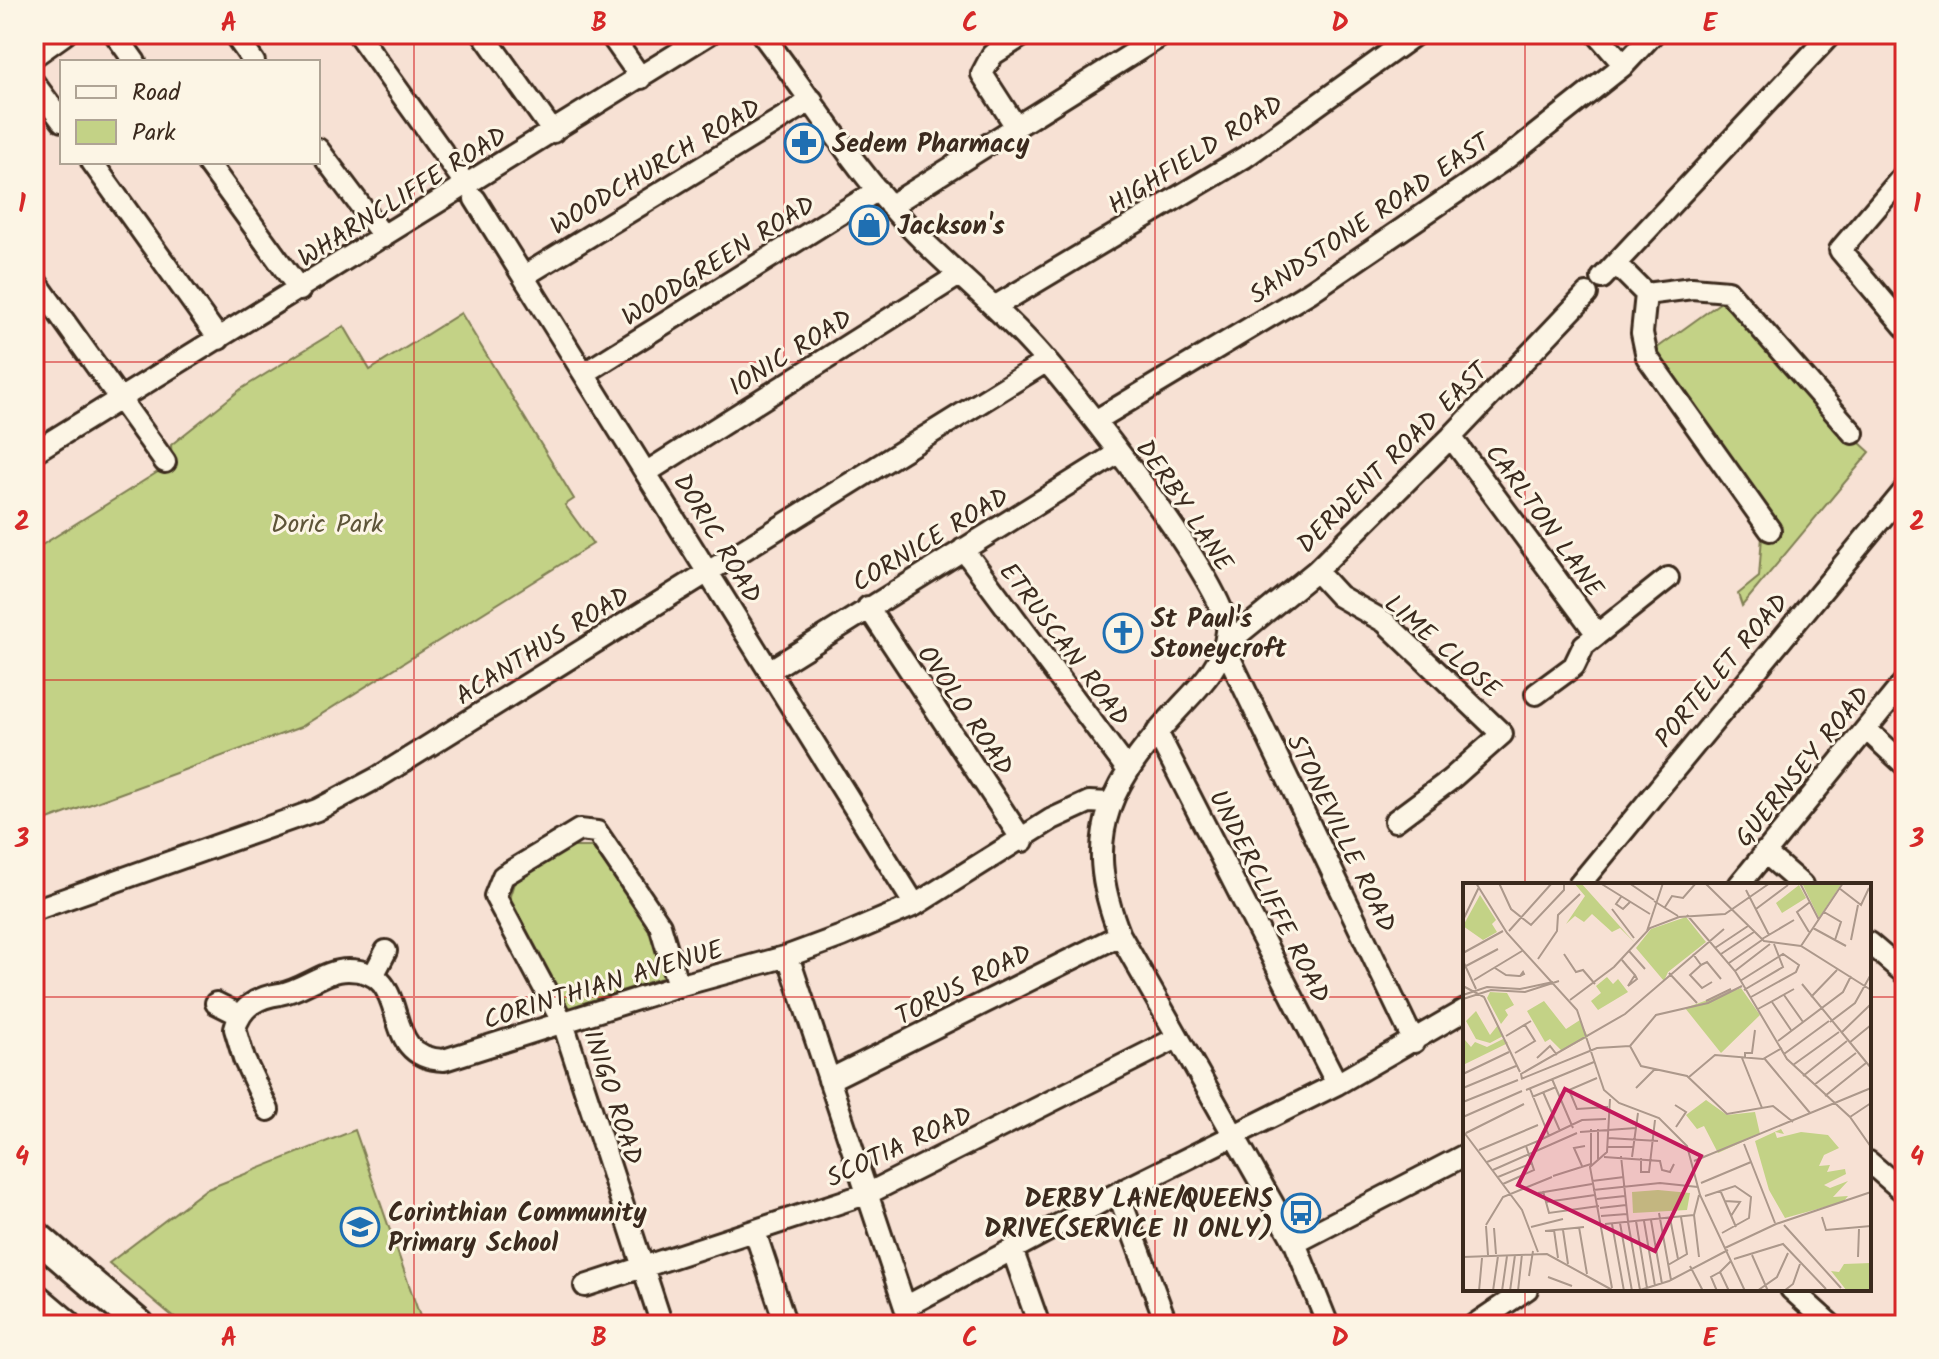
<svg xmlns="http://www.w3.org/2000/svg" width="1939" height="1359" viewBox="0 0 1939 1359" font-family="Kalam,sans-serif">
  <style>
    .green { fill: #c3d286; stroke: #7f7e52; stroke-width: 2 }
    .lines { fill: none; stroke-linecap: round; stroke-linejoin: round }
    .minor-casing { stroke: #3b2a1e; stroke-width: 26 }
    .highway-casing { stroke: #3b2a1e; stroke-width: 34 }
    .minor { stroke: #fcf5e5; stroke-width: 20 }
    .highway { stroke: #fcf5e5; stroke-width: 28 }
    .grid { fill: none; stroke: #d62828; stroke-width: 2; stroke-opacity: 0.55 }
    .labels { text-anchor: middle; stroke-width: 6; stroke-linejoin: round; paint-order: stroke }
    .poi-label { font-size: 26px; font-weight: bold; fill: #3b2a1e; stroke: #fcf5e5; text-anchor: start }
    .street-label { font-size: 26px; fill: #3b2a1e; stroke: #fcf5e5 }
    .park-label { font-size: 26px; fill: #5d5438; stroke: #fcf5e5 }
    .inset-road { fill: none; stroke: #ac988b; stroke-width: 2 }
    .view { fill: #c2185b; fill-opacity: 0.15; stroke: #c2185b; stroke-width: 4 }
    .inset-edge { fill: none; stroke: #3b2a1e; stroke-width: 4 }
    .neatline { fill: none; stroke: #d62828; stroke-width: 3 }
    .grid-label { font-size: 26px; text-anchor: middle; font-weight: bold; fill: #d62828 }
  </style>
  <rect width="100%" height="100%" fill="#f7e1d4"/>
  <filter id="ink" filterUnits="userSpaceOnUse"><feTurbulence type="fractalNoise" baseFrequency=".0125" numOctaves="2"/><feDisplacementMap in="SourceGraphic" scale="16" xChannelSelector="R" yChannelSelector="G"/><feConvolveMatrix kernelMatrix="1 2 1 2 8 2 1 2 1" color-interpolation-filters="sRGB"/></filter>
  <g filter="url(#ink)">
    <path class="green" d="M1728,297L1848,432L1870,452L1742,606L1738,594L1759,577L1762,536L1653,351Z
      M461,313L574,499L565,505L593,544L301,727L34,825V550L172,463L171,445L241,389L344,326L370,370Z
      M563,847H592L652,929L665,977L568,1008L508,902L515,880Z
      M355,1130L423,1325H183L109,1263L205,1190Z"/>
    <g class="lines">
      <defs>
        <path id="minor" d="M115,34L135,62
          M234,34L254,62
          M358,34L467,186
          M483,34L553,132
          M610,34L641,78
          M762,34C805,90 843,151 889,204C932,255 986,295 1031,344C1067,382 1232,590 1227,632C1224,661 1203,683 1184,703C1113,779 1078,830 1120,935L1295,1243L1328,1325
          M1597,34L1624,65
          M34,56L65,34
          M34,83L62,121
          M1015,125L982,74L992,55L1025,34
          M318,149L384,237
          M92,162L219,339
          M207,162L300,290
          M1905,174L1840,250L1905,327
          M475,199L915,905
          M890,206L1164,34
          M1616,264L1646,294L1692,288L1728,291L1853,433
          M524,276L812,100
          M1602,278L1831,34
          M34,279L165,462
          M1646,294L1642,333L1647,357L1770,530
          M994,307L1245,157L1416,34
          M585,373L878,190
          M1095,421L1310,292L1508,157L1624,65L1653,34
          M1451,437L1597,634
          M34,452L709,34
          M647,472L959,275
          M963,549L1127,769
          M1316,571L1339,596L1385,622L1502,734L1450,780L1395,821
          M868,607L1023,841
          M769,671L1118,453
          M1536,694L1574,666L1584,645L1668,578
          M1866,729L1905,765
          M1157,732L1337,1084
          M1764,852L1802,885
          M1579,885L1905,490
          M1739,885L1905,681
          M34,910L317,810L377,778L1047,361
          M1869,943L1905,974
          M788,956L911,1325
          M373,976L386,951
          M216,1003L240,1015
          M1414,1042L1224,646L1316,571L1451,437L1587,294
          M829,1080L1120,935
          M268,1110L244,1059L235,1029C241,1006 258,997 280,994C304,990 324,970 348,970C417,970 374,1058 444,1060L678,986L788,956L842,936L915,905L1052,819L1089,802L1109,803
          M1869,1162L1905,1193
          M1118,1193L1167,1325
          M755,1232L786,1325
          M1295,1243L1465,1155
          M1012,1249L1039,1325
          M585,1286L869,1193L1177,1038
          M1791,1289L1831,1325
          M905,1307L1118,1193L1337,1084L1465,1010
          M662,1325L563,1023L495,896L503,876L579,830L597,832L660,925L678,986
          M1474,1325L1527,1289"/>
        <path id="highway" d="M34,1234L140,1325
          M34,1297L67,1325"/>
      </defs>
      <use href="#minor" class="minor-casing"/>
      <use href="#highway" class="highway-casing"/>
      <use href="#minor" class="minor"/>
      <use href="#highway" class="highway"/>
    </g>
  </g>
  <path class="grid" d="M414,34V1325M784,34V1325M1155,34V1325M1525,34V885M34,362H1905M34,680H1905M34,997H1465M1869,997H1905M1525,1289V1325"/>
  <defs>
    <symbol id="pharmacy-ring" viewBox="-11 -11 22 22"><circle r="9.5" fill="#fcf5e5" stroke="#1f6fb2" stroke-width="1.5"/><path d="M-2-6h4v4h4v4h-4v4h-4v-4h-4v-4h4Z" fill="#1f6fb2"/></symbol>
    <symbol id="shop-ring" viewBox="-11 -11 22 22"><circle r="9.5" fill="#fcf5e5" stroke="#1f6fb2" stroke-width="1.5"/><path d="M-5-2.5h2.3a2.7 3.5 0 0 1 5.4 0H5L5.5 6h-11ZM-1.5-2.5h3a1.5 2.3 0 0 0-3 0Z" fill="#1f6fb2"/></symbol>
    <symbol id="church-ring" viewBox="-11 -11 22 22"><circle r="9.5" fill="#fcf5e5" stroke="#1f6fb2" stroke-width="1.5"/><path d="M-1.2-6h2.4v3.5h3.3v2.4h-3.3V6h-2.4V-.1h-3.3v-2.4h3.3Z" fill="#1f6fb2"/></symbol>
    <symbol id="bus-ring" viewBox="-11 -11 22 22"><circle r="9.5" fill="#fcf5e5" stroke="#1f6fb2" stroke-width="1.5"/><path d="M-5-6H5V4H4V6H2V4H-2V6H-4V4H-5ZM-3.5-4V0h7V-4ZM-3.5 1.2v1.5H-2V1.2ZM2 1.2v1.5H3.5V1.2Z" fill="#1f6fb2"/></symbol>
    <symbol id="school-ring" viewBox="-11 -11 22 22"><circle r="9.5" fill="#fcf5e5" stroke="#1f6fb2" stroke-width="1.5"/><path d="M0-5L7-2L0 1L-7-2ZM-4 1L0 2.5L4 1V4Q0 6-4 4Z" fill="#1f6fb2"/></symbol>
  </defs>
  <g fill-rule="evenodd">
    <use href="#pharmacy-ring" x="782" y="121" width="44" height="44"/>
    <use href="#shop-ring" x="847" y="203" width="44" height="44"/>
    <use href="#church-ring" x="1101" y="611" width="44" height="44"/>
    <use href="#bus-ring" x="1279" y="1191" width="44" height="44"/>
    <use href="#school-ring" x="338" y="1205" width="44" height="44"/>
  </g>
  <g class="labels">
    <g class="poi-label">
      <text x="832" y="152">Sedem Pharmacy</text>
      <text x="897" y="234">Jackson's</text>
      <text x="1151" y="627">St Paul's<tspan x="1151" dy="30">Stoneycroft</tspan></text>
      <text x="1273" y="1207" text-anchor="end">DERBY LANE/QUEENS<tspan x="1273" dy="30">DRIVE(SERVICE 11 ONLY)</tspan></text>
      <text x="388" y="1221">Corinthian Community<tspan x="388" dy="30">Primary School</tspan></text>
    </g>
    <g class="street-label">
      <text transform="translate(1195 154) rotate(-32)" y="9">HIGHFIELD ROAD</text>
      <text transform="translate(655 166) rotate(-31)" y="9">WOODCHURCH ROAD</text>
      <text transform="translate(402 196) rotate(-32)" y="9">WHARNCLIFFE ROAD</text>
      <text transform="translate(1369 218) rotate(-34)" y="9">SANDSTONE ROAD EAST</text>
      <text transform="translate(718 260) rotate(-32)" y="9">WOODGREEN ROAD</text>
      <text transform="translate(790 352) rotate(-32)" y="9">IONIC ROAD</text>
      <text transform="translate(1392 457) rotate(-45)" y="9">DERWENT ROAD EAST</text>
      <text transform="translate(1185 505) rotate(56)" y="9">DERBY LANE</text>
      <text transform="translate(1545 520) rotate(54)" y="9">CARLTON LANE</text>
      <text transform="translate(718 538) rotate(59)" y="9">DORIC ROAD</text>
      <text transform="translate(930 539) rotate(-31)" y="9">CORNICE ROAD</text>
      <text transform="translate(1065 644) rotate(53)" y="9">ETRUSCAN ROAD</text>
      <text transform="translate(542 645) rotate(-32)" y="9">ACANTHUS ROAD</text>
      <text transform="translate(1443 646) rotate(41)" y="9">LIME CLOSE</text>
      <text transform="translate(1721 670) rotate(-50)" y="9">PORTELET ROAD</text>
      <text transform="translate(966 710) rotate(56)" y="9">OVOLO ROAD</text>
      <text transform="translate(1802 766) rotate(-51)" y="9">GUERNSEY ROAD</text>
      <text transform="translate(1342 833) rotate(64)" y="9">STONEVILLE ROAD</text>
      <text transform="translate(1270 896) rotate(63)" y="9">UNDERCLIFFE ROAD</text>
      <text transform="translate(603 984) rotate(-17)" y="9">CORINTHIAN AVENUE</text>
      <text transform="translate(963 984) rotate(-27)" y="9">TORUS ROAD</text>
      <text transform="translate(614 1097) rotate(72)" y="9">INIGO ROAD</text>
      <text transform="translate(899 1146) rotate(-25)" y="9">SCOTIA ROAD</text>
    </g>
    <g class="park-label">
      <text x="327" y="532">Doric Park</text>
    </g>
  </g>
  <g transform="translate(1463 883)">
    <rect width="408" height="408" fill="#f7e1d4"/>
    <path d="M111,0H118L171,59L157,45L149,49L129,31L121,39L112,33L103,41L122,13ZM339,0H379L356,35ZM336,2L343,15L319,30L313,20ZM17,12L33,37L29,41L34,49L20,57L0,43ZM223,34L243,59L205,89L201,98L173,65L188,46ZM144,94L150,101L155,96L165,109L135,127L128,118L138,110L133,103ZM278,105L297,132L258,170L222,125ZM27,109L44,110L51,122L42,127L45,132L38,141L24,115ZM81,118L103,146L117,137L125,154L99,168L87,156L82,159L64,128ZM13,128L27,152L35,142L40,153L27,160L13,156L3,138ZM40,156L45,160L0,182L2,157L8,164L12,159L24,164ZM243,217L264,232L292,229L297,251L255,270L241,243L234,246L223,232ZM318,246L321,251L312,249L314,255L338,249L365,252L376,265L361,272L356,283L367,282L364,289L382,286L383,291L361,302L367,305L385,298L370,314L385,313L380,319L322,335L306,307L292,258ZM195,307L227,310L224,327L170,330L169,309ZM408,380V408H384L368,388L376,389L381,381Z" fill="#c3d286"/>
    <path class="inset-road" d="M13,0L44,50L114,127L141,207L156,220L196,235L224,263L237,312L282,408M36,0L48,26L68,42L101,7V0M137,0L187,31M166,0L191,17M242,0L301,58L338,63L408,107M337,0L356,37M376,5L398,22L406,5M283,7L306,52M158,14L153,21L160,26L167,19M191,18L215,33M202,24L209,13L220,15L233,0M149,26L171,55M293,26L325,2M361,29L378,39L372,57M224,32L272,88L324,176L387,234L408,264M0,37L16,4M350,45L383,63M46,48L89,0M184,48L200,0M346,49L334,29L347,19M299,56L331,37M388,57L395,22M338,63L380,0M252,65L285,43M166,68L182,86M0,70L40,48M101,71L113,89L120,87L132,101M230,71L238,82L227,92L239,105L249,99M258,71L291,49M75,76L94,48L95,32L117,11M159,77L164,83L172,92L174,96L165,103L172,92M0,78L13,106M266,80L299,57M238,82L244,79L258,96M3,83L35,66M32,85L43,92L56,93H57L61,91L60,89L57,93M272,88L307,61M206,90L234,120M11,97L59,68M277,98L320,71L336,82L333,89L288,114M339,101L408,185M0,103L21,114L57,189M281,107L320,84L311,61M0,112L24,104L57,106L90,99M321,112L340,139M348,114L374,87M0,116L28,107L62,109L96,98M107,117L151,84L187,45L216,34L262,31L307,0M243,118L268,106M309,119L328,147M295,126L331,106M367,139L392,120L407,93M378,150L408,121M43,153L68,138M315,158L380,109L388,93M386,160L408,142M167,163L178,183L224,193L264,231L310,223L330,239M167,163L193,132L245,120L279,103M52,170L72,158L62,142M321,171L366,138M74,175L87,163L94,172M279,175L299,225M282,175V170H289L292,147M301,175L347,230M330,182L376,149M0,191L46,169M340,193L384,158M226,194L252,172L300,176L319,165M134,195L106,207L114,226L145,224M58,196L134,165L167,163M59,196L58,191L162,131L261,46M89,196L110,245M351,202L393,170M0,205L53,183M173,205L192,186M67,206L86,253M63,207L131,179M80,209L97,248M362,213L403,180M69,214L93,204M147,216L144,269L127,284L149,405M0,219L55,197M212,222L223,229L213,244M0,234L59,208M387,234L408,220M135,246V276M0,248L59,327L75,369M117,249L173,245M3,250L61,221M145,255L195,258M77,257L119,237L143,236M281,261L312,340M145,264H170M16,267L75,242M158,273L165,338M141,274L197,278L199,287L207,289L211,281M169,274L175,230M178,275V289H186L192,237M231,278L408,205M24,279L75,258M119,283L111,265L122,263M30,287L114,250M90,293L128,281V246M35,294L69,280M129,298L161,294M238,300L288,279M40,301L71,287L63,263M130,307L197,300L235,304M257,307L273,344M80,308L86,330L136,323M75,310L129,301M236,312L231,332L236,374M242,313L272,303L288,314L286,335L259,350M134,316L162,313M262,318L277,319L268,333M83,319L132,312M137,325L163,322M196,330L208,397M138,333L164,331M359,334L363,347L408,343M207,335L215,376M188,337L199,401M173,338L184,405M181,338L192,403M165,339L177,407M157,340L169,408M142,341L231,332M149,341L161,408M23,342L40,314L89,294M321,342L378,405M23,343L25,372M68,344L100,336M116,344L124,391M31,345L33,371M91,347L95,375M100,347L105,381M82,348L121,344M262,365L313,341L408,309M289,372L305,408M0,374L84,371L151,408M395,374L396,346M271,376L320,361L363,406M205,382L224,371L218,334M227,383L240,408M66,393L70,368M85,394L109,403M16,408L19,375M30,408L35,373M39,408L44,373M47,408L52,372M55,408L59,371M174,408L206,398L265,367M254,408L248,394L257,389M266,408L257,389L268,378M294,408L314,394L325,370M321,408L330,401L337,381"/>
    <path class="view" d="M102,206L238,273L192,368L55,302Z"/>
    <rect width="408" height="408" class="inset-edge"/>
  </g>
  <rect width="1939" height="1359" fill="none" stroke="#fcf5e5" stroke-width="88"/>
  <rect x="60" y="60" width="260" height="104" fill="#fcf5e5" stroke="#afa495" stroke-width="2"/>
  <rect x="76" y="86" width="40" height="12" fill="#fcf5e5" stroke="#afa495" stroke-width="2"/>
  <text x="132" y="100" font-size="24" fill="#3b2a1e">Road</text>
  <rect x="76" y="120" width="40" height="24" fill="#c3d286" stroke="#afa495" stroke-width="2"/>
  <text x="132" y="140" font-size="24" fill="#3b2a1e">Park</text>
  <rect x="44" y="44" width="1851" height="1271" class="neatline"/>
  <g class="grid-label">
    <text x="229" y="31">A</text>
    <text x="599" y="31">B</text>
    <text x="970" y="31">C</text>
    <text x="1340" y="31">D</text>
    <text x="1710" y="31">E</text>
    <text x="22" y="212">1</text>
    <text x="1917" y="212">1</text>
    <text x="22" y="530">2</text>
    <text x="1917" y="530">2</text>
    <text x="22" y="847">3</text>
    <text x="1917" y="847">3</text>
    <text x="22" y="1165">4</text>
    <text x="1917" y="1165">4</text>
    <text x="229" y="1346">A</text>
    <text x="599" y="1346">B</text>
    <text x="970" y="1346">C</text>
    <text x="1340" y="1346">D</text>
    <text x="1710" y="1346">E</text>
  </g>
</svg>
